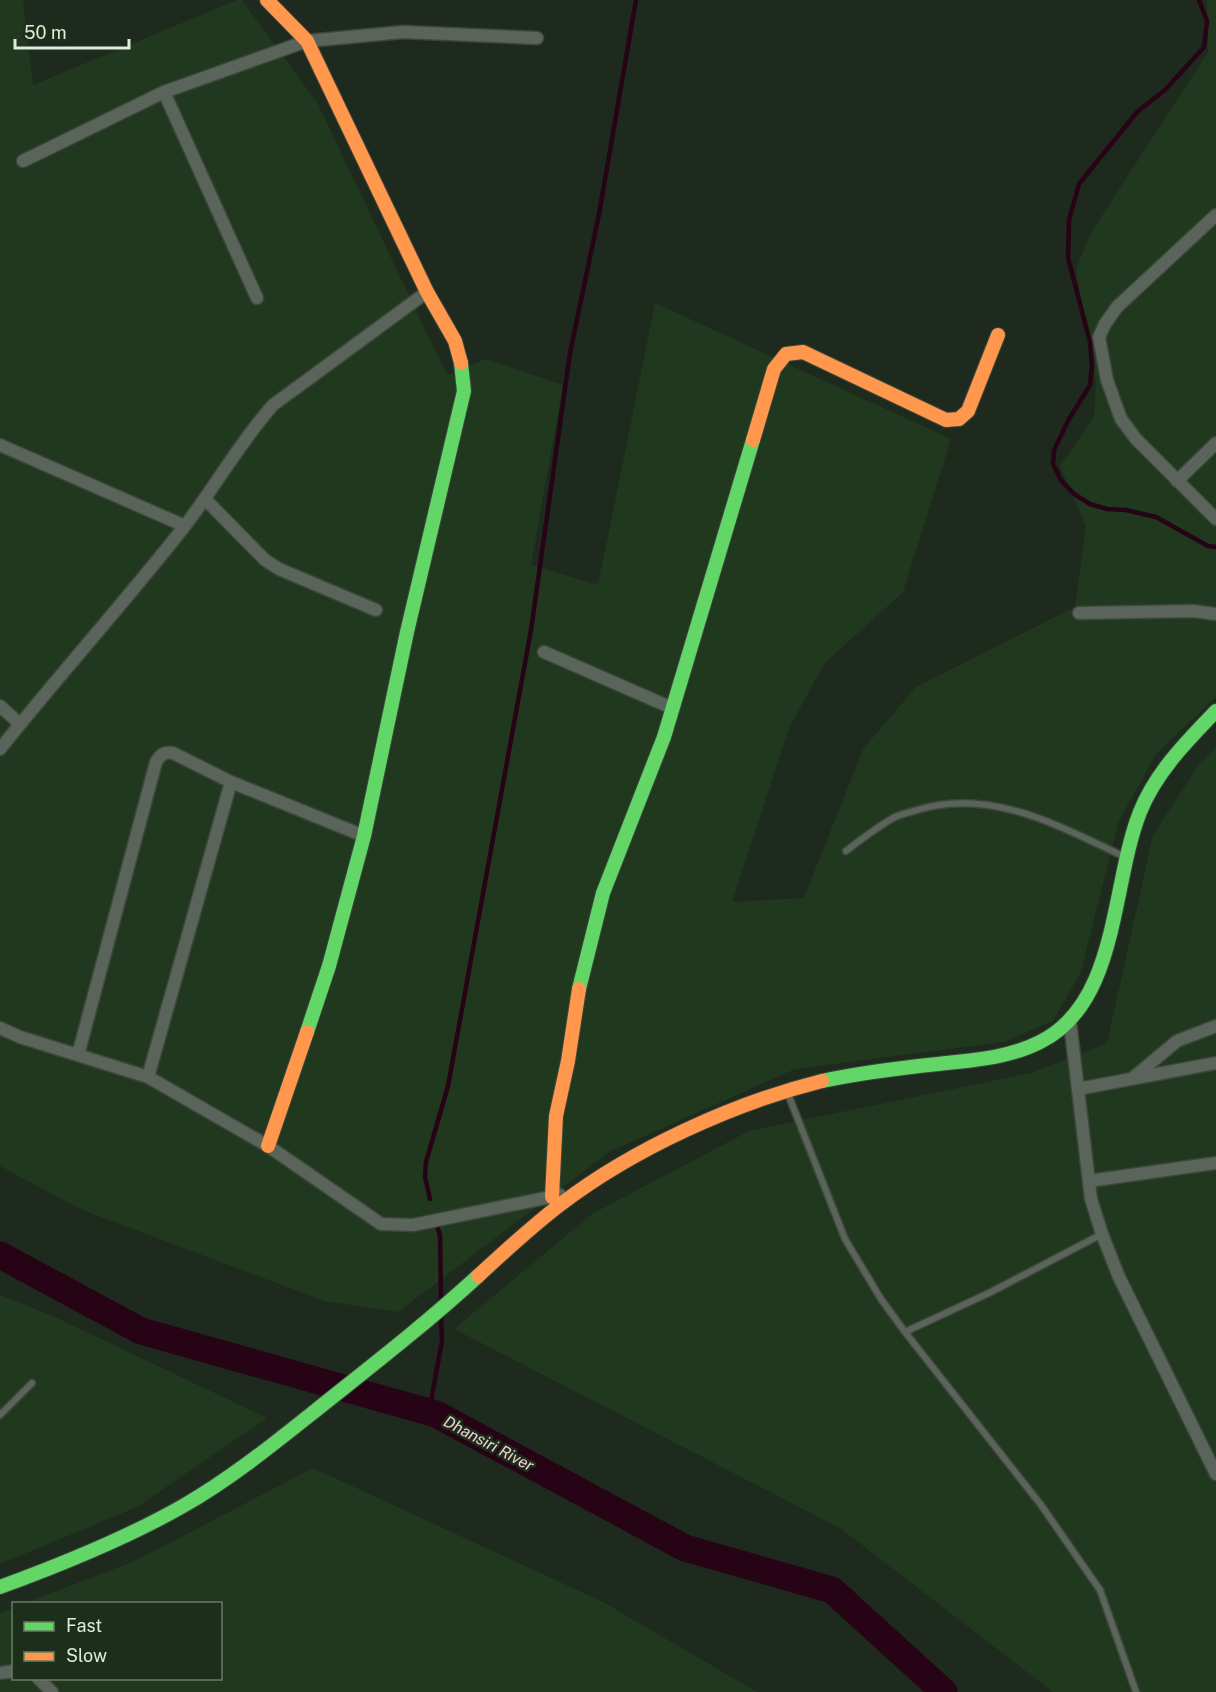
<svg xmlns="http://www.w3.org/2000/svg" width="1216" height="1692" viewBox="0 0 1216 1692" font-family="'Public Sans',sans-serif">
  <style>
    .built { fill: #20381e }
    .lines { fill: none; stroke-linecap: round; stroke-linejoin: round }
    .stream { stroke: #260415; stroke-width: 4.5 }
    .river { stroke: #260415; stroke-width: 27 }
    .lane-casing { stroke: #3d463b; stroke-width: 9 }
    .street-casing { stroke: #3d463b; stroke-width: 15 }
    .fast-casing { stroke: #3d463b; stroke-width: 16 }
    .slow-casing { stroke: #3d463b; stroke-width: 16 }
    .lane { stroke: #5a645a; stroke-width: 6 }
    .street { stroke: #5a645a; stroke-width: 12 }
    .fast { stroke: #63d668; stroke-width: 14 }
    .slow { stroke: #ff974d; stroke-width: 14 }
    .labels { text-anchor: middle; stroke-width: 5; stroke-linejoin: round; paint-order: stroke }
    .water-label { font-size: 16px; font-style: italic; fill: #f4ccdb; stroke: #1b2f19 }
  </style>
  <rect width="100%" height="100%" fill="#1f2a1e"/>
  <path class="built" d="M0,0H23L33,85L237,0H242L318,104L447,375L486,359L563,385L531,565L598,585L655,303L951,439L903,592L824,664L789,728L732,902L804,898L863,749L916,687L1075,607L1086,526L1060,466L1094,417L1096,381L1076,269L1092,231L1208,52L1207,0H1216V697L1156,754L1119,821L1080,974L1053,1021L1004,1042L795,1069L609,1152L398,1312L324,1301L80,1209L0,1166Z
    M1216,748V1692H1053L840,1528L454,1329L592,1214L749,1131L1031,1073L1107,1043L1153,835L1200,763Z
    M0,1295L53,1316L267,1418L137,1507L0,1564Z
    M313,1468L603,1602L757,1692H0V1613L13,1608L14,1678H220V1604L25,1603L135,1561Z"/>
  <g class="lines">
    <path class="stream" d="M1199,0L1207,21L1204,47L1166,89L1137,112L1079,184L1069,220L1068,258L1090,342L1092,366L1090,385L1069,419L1054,450L1053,464L1061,480L1074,494L1090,504L1107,509L1126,510L1156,517L1208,546L1216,547
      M430,1199L425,1177L426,1162L448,1086L531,630L570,353L599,214L636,0
      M437,1226L440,1235L441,1301
      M429,1412L442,1341L441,1316"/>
    <path class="river" d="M0,1255L141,1331L436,1414L685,1548L832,1590L944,1692"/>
    <defs>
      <path id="lane" d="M846,851C862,839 878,826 895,817C902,814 910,812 917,810C990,787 1059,826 1123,856
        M788,1094L845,1239L881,1299L905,1332L1041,1505L1100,1590L1136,1692
        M905,1332L991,1292L1102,1234
        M0,1415L32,1383"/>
      <path id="street" d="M164,92L257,298
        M23,161L164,92L307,41L403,32L537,38
        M1216,215L1117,307L1105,324L1099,337L1107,380L1121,419L1136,439L1216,519
        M0,445L185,526
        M1177,481L1216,443
        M205,499L265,560L279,569L376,610
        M1079,613L1193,611L1216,614
        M544,652L672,708
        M0,706L20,724
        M0,749C60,674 125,602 184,527C215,487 240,442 273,405L427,292
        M1070,1022L1091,1199L1102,1234L1119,1277L1216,1474
        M0,1028L20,1037L148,1077L268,1146L381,1224L413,1225L560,1195
        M78,1055L156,762C161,754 164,752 173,753L231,782L364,836
        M148,1077L231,782
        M1134,1077L1177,1041L1216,1026
        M1078,1089L1216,1063
        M1089,1181L1216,1163
        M0,1673L14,1671
        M38,1678L52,1692"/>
      <path id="fast" d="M579,989L603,893L664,737L753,440
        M307,1032L329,966L364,836L407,632L464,391L461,363
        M822,1081C860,1073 899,1068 938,1064C973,1060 1009,1058 1040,1042C1119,1003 1111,885 1140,812C1156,772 1187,741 1216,711
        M0,1587C63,1564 125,1539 183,1506C232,1478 276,1442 320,1407C374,1364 428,1322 478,1276"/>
      <path id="slow" d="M267,0L307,41L427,292L455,341L461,363
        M753,440L774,369L786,354L803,352L946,420L959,419L968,411L998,335
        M268,1146L307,1032
        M552,1197L556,1116L568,1061L579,989
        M478,1276C505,1251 532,1226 561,1204C633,1149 734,1103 822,1081"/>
    </defs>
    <use href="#lane" class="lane-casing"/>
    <use href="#street" class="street-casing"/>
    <use href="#fast" class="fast-casing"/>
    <use href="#slow" class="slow-casing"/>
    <use href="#lane" class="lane"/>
    <use href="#street" class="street"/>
    <use href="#fast" class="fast"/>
    <use href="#slow" class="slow"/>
  </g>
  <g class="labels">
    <g class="water-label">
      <text transform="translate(489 1443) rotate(28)" y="6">Dhansiri River</text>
    </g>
  </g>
  <rect x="12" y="1602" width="210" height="78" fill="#1b2f19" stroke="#697b67" stroke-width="1.5"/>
  <rect x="24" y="1622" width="30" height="9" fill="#63d668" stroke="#697b67" stroke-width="1.5"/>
  <text x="66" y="1632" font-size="18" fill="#dfecdd">Fast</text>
  <rect x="24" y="1652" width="30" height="9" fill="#ff974d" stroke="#697b67" stroke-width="1.5"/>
  <text x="66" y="1662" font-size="18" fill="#dfecdd">Slow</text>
  <path d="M15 39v9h114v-9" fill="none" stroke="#dfecdd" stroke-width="3"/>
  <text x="24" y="39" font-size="18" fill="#dfecdd" stroke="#1b2f19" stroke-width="4.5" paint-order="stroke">50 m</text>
</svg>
